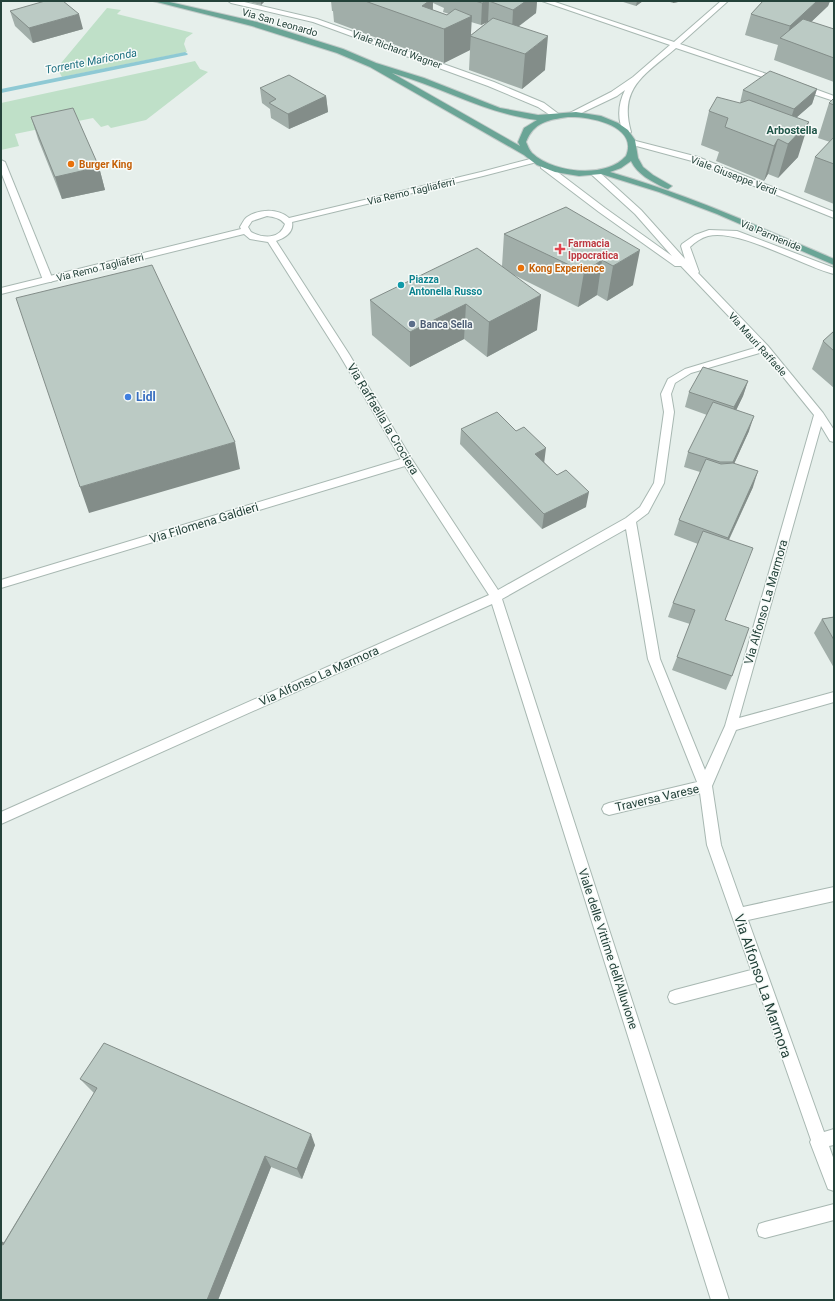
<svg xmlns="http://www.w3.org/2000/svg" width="835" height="1301" viewBox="0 0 835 1301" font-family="Roboto,sans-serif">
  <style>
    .green { fill: #bfe0c8 }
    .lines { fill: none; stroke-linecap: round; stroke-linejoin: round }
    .stream { fill: #8ec9d4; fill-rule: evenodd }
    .service-casing { stroke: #a8b8b2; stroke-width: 2 }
    .minor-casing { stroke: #a8b8b2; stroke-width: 2 }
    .primary-casing { stroke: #c2cac8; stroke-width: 2 }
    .service { fill: #fff; fill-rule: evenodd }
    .minor { fill: #fff; fill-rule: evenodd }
    .primary { fill: #6aa596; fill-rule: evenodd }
    .wall { fill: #a1aea9; fill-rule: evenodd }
    .shaded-wall { fill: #838d89 }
    .building { fill: #bbcac4; stroke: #838d89 }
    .food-dot { fill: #e8710a; stroke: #f7fbf9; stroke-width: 1.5 }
    .health-dot { fill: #e0444e; stroke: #f7fbf9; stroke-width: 1.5 }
    .culture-dot { fill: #0f9aa8; stroke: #f7fbf9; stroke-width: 1.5 }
    .service-dot { fill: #5c6f8a; stroke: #f7fbf9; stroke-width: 1.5 }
    .shop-dot { fill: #3f7fe0; stroke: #f7fbf9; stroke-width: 1.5 }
    .labels { text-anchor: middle; stroke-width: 3; stroke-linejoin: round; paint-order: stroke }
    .far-street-label { font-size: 10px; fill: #24423a; stroke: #f7fbf9 }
    .far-food-label { font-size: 10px; font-weight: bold; fill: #c56008; stroke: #f7fbf9; text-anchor: start }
    .far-health-label { font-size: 10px; font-weight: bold; fill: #be3a42; stroke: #f7fbf9; text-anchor: start }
    .far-culture-label { font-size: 10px; font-weight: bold; fill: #0d838f; stroke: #f7fbf9; text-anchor: start }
    .far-service-label { font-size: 10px; font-weight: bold; fill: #4e5e75; stroke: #f7fbf9; text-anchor: start }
    .far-water-label { font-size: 11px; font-style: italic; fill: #1c6f80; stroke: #f7fbf9 }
    .far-neighbourhood-label { font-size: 11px; font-weight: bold; fill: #1f5548; stroke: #f7fbf9 }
    .shop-label { font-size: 12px; font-weight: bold; fill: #366cbe; stroke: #f7fbf9; text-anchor: start }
    .street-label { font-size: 12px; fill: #24423a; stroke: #f7fbf9 }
    .near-street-label { font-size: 14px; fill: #24423a; stroke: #f7fbf9 }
  </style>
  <rect width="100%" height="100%" fill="#e6efeb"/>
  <path class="green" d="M107,8L121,10L117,14L193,33L186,38L184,44L187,52L62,77L57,68Z
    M195,61L200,69L208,72L146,120L111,128L108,125L101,127L93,118L15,134L19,146L1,150V103Z"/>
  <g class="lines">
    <path class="stream" d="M185,52L188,54L187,55L1,93V89Z"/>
    <defs>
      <path id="service" d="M1,160L5,162L53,280L51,282H45L43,280L1,172Z"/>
      <path id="minor" d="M228,1H240L317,19L494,82L544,103L560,115L556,117H553L538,107L488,86L313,22L231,3Z
        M542,1H552L674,42L721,1H728L680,44L784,80L783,82H777L676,48C646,74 618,87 631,132L627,134H624C617,119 618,104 625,90L617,96L575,116H572L568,114L611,92L633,77L670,45Z
        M798,85H804L834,96V101L798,89Z
        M629,140H632L698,157L834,212V218L692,161L629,144Z
        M534,158L538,160L537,162L483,176L292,222C294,232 285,238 276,241L349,354L411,458L498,590L626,518L640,507L654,483L664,412L661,394L668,379L685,369L758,347L681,266H675L599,212L541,168V164H547L605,208L672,256L635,214L592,175L591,173L592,171H598L641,210L685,259L681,246L682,244L695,235L709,230L737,231L834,268V274C802,266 738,228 708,236C701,238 695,242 690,247L699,272L698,273L768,346L823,413L834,430V442L830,441L821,426L739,718L834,692V702L736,730L712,786L721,845L743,907L834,887V901L748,920L824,1132L834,1129V1145L829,1146L834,1160V1191L828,1189L810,1142L811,1140L756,983L675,1004L670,1002L668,997L670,992L675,990L751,970L707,845L700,793L609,815L604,813L602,809L604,805L609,803L697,782L648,659L626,529L502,599L729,1300H711L492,604L1,824V812L489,595L405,466L1,588V580L401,459L339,354L268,242L250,239L244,234L1,294V288L241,229L240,227C242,224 244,219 247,217C259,209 278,208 289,218L481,172ZM267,216C274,217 280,218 285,224C280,239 264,239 251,232L248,227L252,221ZM763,352L814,415L725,726L705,770L660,659L636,522L648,513L664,483L674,412L671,394L675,383L691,373Z
        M834,1204V1220L765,1238L759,1236L757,1230L759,1224L765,1222Z"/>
      <path id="primary" d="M153,1H165L257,22L343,49L376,63L424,78L500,108L538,115L576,112L601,116L618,123L628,130L635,140L638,158L643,167L653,175L672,186L668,189L665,188C651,181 638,175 631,161L621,168L610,172C687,194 760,227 834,259V265L717,214L659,192L601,174L579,176L555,172L537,165L524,155L370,67L337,53L252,26ZM392,73C442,87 484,113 537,120L524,128L518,142L520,146ZM568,117C588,116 639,125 626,156C606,179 553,173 532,153C529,150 528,146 526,142C534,122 548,120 568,117Z"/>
    </defs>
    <use href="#service" class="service-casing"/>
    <use href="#minor" class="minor-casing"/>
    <use href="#primary" class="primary-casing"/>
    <use href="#service" class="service"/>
    <use href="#minor" class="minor"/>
    <use href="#primary" class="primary"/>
  </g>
  <path class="wall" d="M246,1H265L261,5Z
    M331,1H537L536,13L518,27L545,70L522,89L469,70L470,50L444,63L334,22L333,11H332ZM433,3L444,8L443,12L449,14L447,15L433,10ZM471,22L481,25L487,22L471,35Z
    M620,1H643L636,6Z
    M667,1H683L673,3Z
    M763,1H830L828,6L811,22L834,29V82L774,60L778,45L745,35L751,14Z
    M10,11L83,29L33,43L15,26Z
    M260,88L326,96L328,112L289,129L271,118L270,109L262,103Z
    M817,89L812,104L797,117L798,157L778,178L768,174L764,181L716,161L719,152L701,145L709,111L740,103L743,90Z
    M834,98V204L804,192L815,157L830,142L818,138L829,103Z
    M31,117L99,167L105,190L62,199L38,139Z
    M566,207L633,285L607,301L597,295L578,307L514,275L537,330L487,357L464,339L410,367L372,335L370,300L502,266L504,234Z
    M834,331V388L812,369L823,341Z
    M748,381L743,396L736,410L749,431L734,464L753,487L729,540L725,620L732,676L726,690L672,670L690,624L668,617L673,603L698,544L674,535L679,520L700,472L684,467L688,452L707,415L685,407L689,392Z
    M461,429L544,462L586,507L542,529L460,444Z
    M834,617V668L814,633L822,619Z
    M80,1079L315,1145L302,1179L271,1167L218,1300H1L4,1242L94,1093Z"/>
  <path class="shaded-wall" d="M261,1H265L261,5Z
    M429,1H433L432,25L422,6Z
    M489,1L488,22L481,25L482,3Z
    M526,1H537L536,13L512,31L513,10Z
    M637,1H643L636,6Z
    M673,1H683L673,3Z
    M817,1H830L828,6L790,42L786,40L790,26Z
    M79,14L83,29L33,43L29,28Z
    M472,16L470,50L444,63V29Z
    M548,36L545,70L522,89L525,54Z
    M817,89L812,104L789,124L794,109Z
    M326,96L328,112L289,129L288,114Z
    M809,122L798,157L778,178L788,144Z
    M778,139L768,174L764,181L774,146Z
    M99,167L105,190L62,199L55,177Z
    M640,250L633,285L607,301L613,266Z
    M602,260L597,295L578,307L584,272Z
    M541,295L537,330L487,357L489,322Z
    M466,304L464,339L410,367V332Z
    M748,381L743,396L730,423L734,407Z
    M754,416L749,431L728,477L733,462Z
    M235,442L240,469L89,513L80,487Z
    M546,448L544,464L535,454Z
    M758,471L753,487L723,552L728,538Z
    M589,492L586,507L542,529L544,514Z
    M311,1134L315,1145L302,1179L297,1169Z
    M265,1156L271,1167L218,1300H207Z
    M1,1241L21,1251L1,1244Z"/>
  <path class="building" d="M45,1H63L79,14L29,28L10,11Z
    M365,1H429L422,6L447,15L455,9L472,16L444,29Z
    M475,1H489L482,3Z
    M489,1H526L513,10Z
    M763,1H817L790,26L751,14Z
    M493,18L548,36L525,54L470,36Z
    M803,19L834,29V58L780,38Z
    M770,71L817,89L794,109L743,90Z
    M289,75L326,96L288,114L269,103L276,99L260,88Z
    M717,97L740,103L749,100L809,122L788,144L778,139L774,146L725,127L728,118L709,111Z
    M834,98V105L829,103Z
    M73,108L99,167L55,177L31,117Z
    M834,137V164L815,157Z
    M566,207L640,250L613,266L602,260L584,272L504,234Z
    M477,248L541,295L489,322L466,304L410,332L370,300Z
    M152,265L235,442L80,487L16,298Z
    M834,331V351L823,341Z
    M703,367L748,381L734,407L689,392Z
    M713,402L754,416L733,462H720L688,452Z
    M497,412L516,431L524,427L546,448L535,454L557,475L566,470L589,492L544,514L461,429Z
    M706,459L721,464L733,463L758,471L728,538L679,520Z
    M703,531L753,548L725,620L749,628L732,676L677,657L695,610L673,603Z
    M834,617V640L822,619Z
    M104,1043L311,1134L297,1169L265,1156L207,1300H1V1244L3,1245L97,1088L80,1079Z"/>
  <g class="food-dot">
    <circle cx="71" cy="164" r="4"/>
    <circle cx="521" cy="268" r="4"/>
  </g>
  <path class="health-dot" d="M558 243h4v4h4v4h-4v4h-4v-4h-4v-4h4z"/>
  <circle class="culture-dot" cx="401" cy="285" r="4"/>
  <circle class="service-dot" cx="412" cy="324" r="4"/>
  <circle class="shop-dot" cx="128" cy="397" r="4"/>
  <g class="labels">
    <g class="far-street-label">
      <text transform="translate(280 22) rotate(16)" y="4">Via San Leonardo</text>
      <text transform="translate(397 49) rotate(20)" y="4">Viale Richard Wagner</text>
      <text transform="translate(734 175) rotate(21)" y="4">Viale Giuseppe Verdi</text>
      <text transform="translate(411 191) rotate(-13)" y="4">Via Remo Tagliaferri</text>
      <text transform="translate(771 235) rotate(23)" y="4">Via Parmenide</text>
      <text transform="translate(100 267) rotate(-14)" y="4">Via Remo Tagliaferri</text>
      <text transform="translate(758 344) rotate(48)" y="4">Via Mauri Raffaele</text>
    </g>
    <g class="far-food-label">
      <text x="79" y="168">Burger King</text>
      <text x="529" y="272">Kong Experience</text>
    </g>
    <g class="far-health-label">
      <text x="568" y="247">Farmacia<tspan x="568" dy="12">Ippocratica</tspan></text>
    </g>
    <g class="far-culture-label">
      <text x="409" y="283">Piazza<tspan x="409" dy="12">Antonella Russo</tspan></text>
    </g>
    <g class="far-service-label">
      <text x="420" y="328">Banca Sella</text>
    </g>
    <g class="far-water-label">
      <text transform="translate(91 61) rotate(-11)" y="4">Torrente Mariconda</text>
    </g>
    <g class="far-neighbourhood-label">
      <text x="792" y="134">Arbostella</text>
    </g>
    <g class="shop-label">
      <text x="136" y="401">Lidl</text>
    </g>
    <g class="street-label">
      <text transform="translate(383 419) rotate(59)" y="4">Via Raffaella la Crociera</text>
      <text transform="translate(204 523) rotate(-17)" y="4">Via Filomena Galdieri</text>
      <text transform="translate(766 602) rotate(-74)" y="4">Via Alfonso La Marmora</text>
      <text transform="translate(319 676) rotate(-24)" y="4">Via Alfonso La Marmora</text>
      <text transform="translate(657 798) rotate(-13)" y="4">Traversa Varese</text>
      <text transform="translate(608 949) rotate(72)" y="4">Viale delle Vittime dell'Alluvione</text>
    </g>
    <g class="near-street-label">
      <text transform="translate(763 986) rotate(71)" y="5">Via Alfonso La Marmora</text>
    </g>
  </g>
  <rect width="835" height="1301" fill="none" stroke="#24423a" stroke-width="4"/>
</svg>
